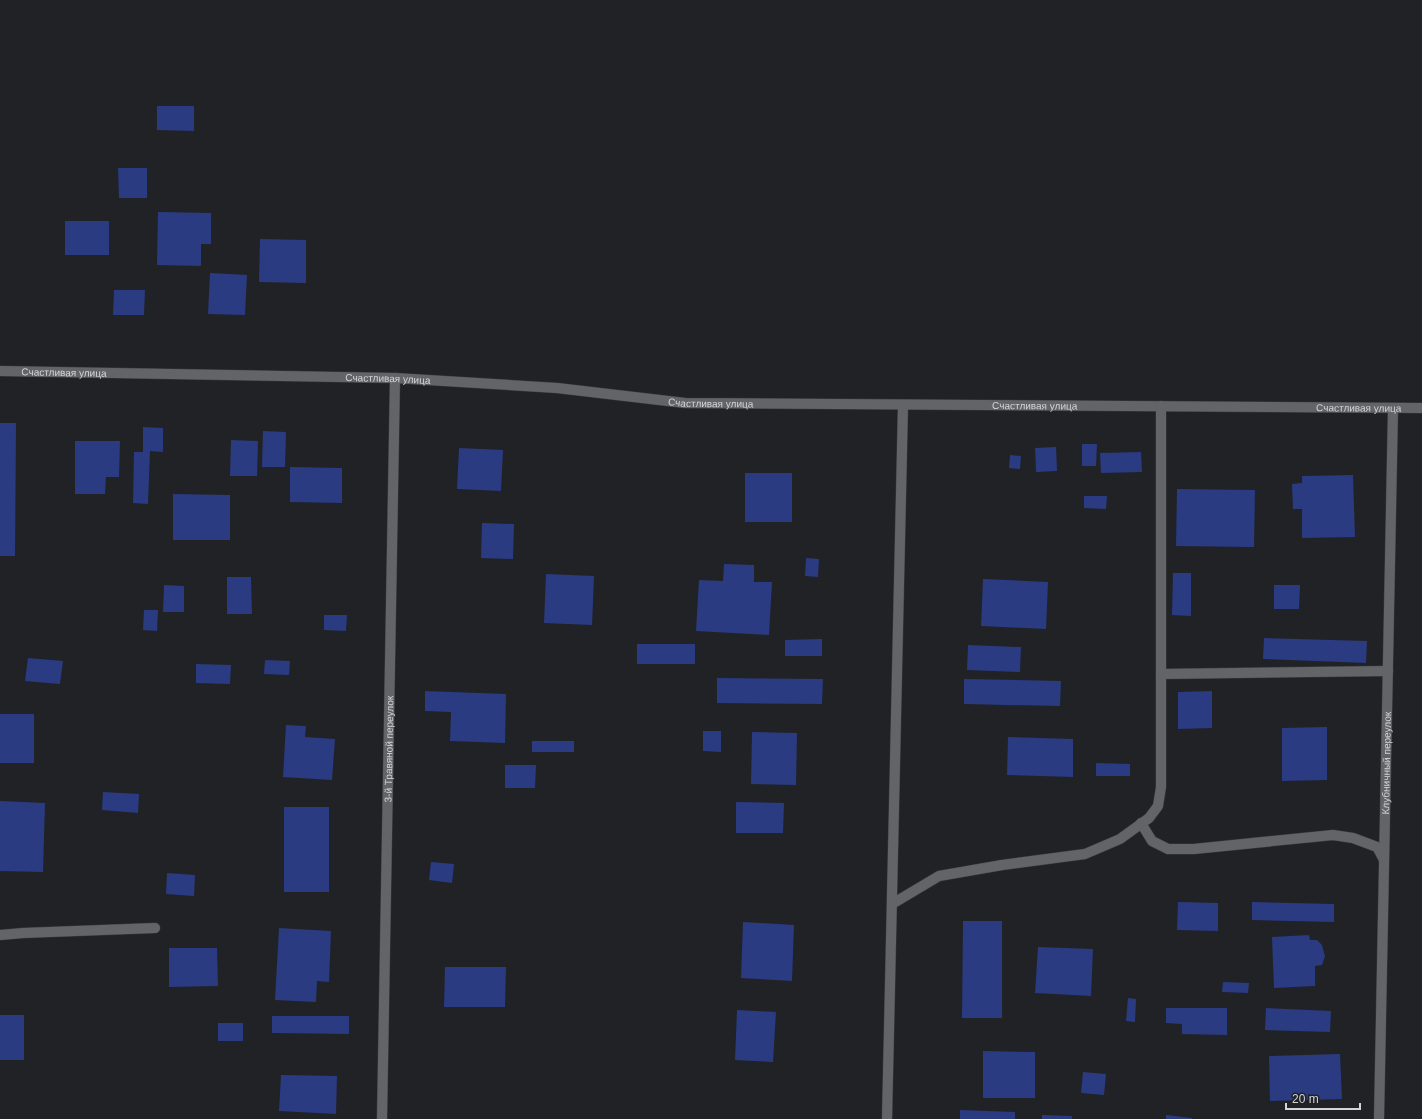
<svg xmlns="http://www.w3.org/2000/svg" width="1422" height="1119" viewBox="0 0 1422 1119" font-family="Helvetica,sans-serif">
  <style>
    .building { fill: #2a3b81 }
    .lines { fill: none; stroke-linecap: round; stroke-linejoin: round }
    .street-casing { stroke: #3b3c3e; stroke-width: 11 }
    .street { stroke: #636468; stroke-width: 10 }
    .labels { text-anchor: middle; stroke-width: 3; stroke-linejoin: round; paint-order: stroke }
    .street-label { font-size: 10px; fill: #d4d5d7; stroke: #212225 }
  </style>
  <rect width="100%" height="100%" fill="#212225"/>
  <path class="building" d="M157,106H194V131L157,130Z
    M118,168H147V198H119Z
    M158,212L211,213V244H201V266L157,265Z
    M65,221H109V255H65Z
    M260,239L306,240V283L259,282Z
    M210,273L247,275L245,315L208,314Z
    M114,290H145L144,315H113Z
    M0,423H16L15,556H0Z
    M143,427L163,428V452L150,451L148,504L133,503L134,452H143Z
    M263,431L286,432L285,467H262Z
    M231,440L258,441L257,476H230Z
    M75,441H120L119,477H106L105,494H75Z
    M1082,444H1097L1096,466H1082Z
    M1056,447L1057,471L1036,472L1035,448Z
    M459,448L503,450L501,491L457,489Z
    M1141,452L1142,472L1101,473L1100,453Z
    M1010,455L1021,456L1020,469L1009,468Z
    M290,467L342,468V503L290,502Z
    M745,473H792V522H745Z
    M1353,475L1355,537L1302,538V509H1293L1292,484L1302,483V476Z
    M1177,489L1255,490L1254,547L1176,546Z
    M173,494L230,495V540H173Z
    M1084,496H1107L1106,509L1084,508Z
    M482,523L514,524L513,559L481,558Z
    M806,558L819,559L818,577L805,576Z
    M724,564L754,565V582H772L769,635L696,631L699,580L723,581Z
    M1173,573H1191V616L1172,615Z
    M546,574L594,576L592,625L544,623Z
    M227,577H251L252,614H227Z
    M983,579L1048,582L1046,629L981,626Z
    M164,585L184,586V612H163Z
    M1274,585H1300L1299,609H1274Z
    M144,610H158L157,631L143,630Z
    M324,615H347L346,631L324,630Z
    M1264,638L1367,641L1366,663L1263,659Z
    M822,639V656H785V640Z
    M637,644H695V664H637Z
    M968,645L1021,647L1020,672L967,670Z
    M28,658L63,661L60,684L25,681Z
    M265,660L290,661L289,675L264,674Z
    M196,664L231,665L230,684L196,683Z
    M717,678L823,679L822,704L717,703Z
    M964,679L1061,681L1060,706L964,704Z
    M425,691L506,694L505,743L450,741L451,712L425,711Z
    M1212,691V728L1178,729V692Z
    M0,714H34V763H0Z
    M286,725L306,726L305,737L335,739L332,780L283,777Z
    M1327,727V780L1282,781V728Z
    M703,731H721V752L703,751Z
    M752,732L797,733L796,785L751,784Z
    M1008,737L1073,739V777L1007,775Z
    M532,741H574V752H532Z
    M1096,763L1130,764V776H1096Z
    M505,765H536L535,788H505Z
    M103,792L139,794L138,813L102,810Z
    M0,801L45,803L43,872L0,871Z
    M736,802L784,803L783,833H736Z
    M284,807H329V892H284Z
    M431,862L454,864L452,883L429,880Z
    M167,873L195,875L194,896L166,894Z
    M1178,902L1218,903V931L1177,930Z
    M1252,902L1334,904V922L1252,920Z
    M963,921H1002V1018H962Z
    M743,922L794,925L792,981L741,978Z
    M279,928L331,931L329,982L317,981L316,1002L275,1000Z
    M1309,935L1310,940H1317L1322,945L1325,956L1322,965L1315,966V986L1274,988L1272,937Z
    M1038,947L1093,949L1091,996L1035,993Z
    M169,948H217L218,986L169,987Z
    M445,967H506L505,1007H444Z
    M1223,982L1249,983L1248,993L1222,992Z
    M1128,998L1136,999L1135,1022L1126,1021Z
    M1166,1008H1227V1035L1182,1034V1024L1166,1023Z
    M1266,1008L1331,1011L1330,1032L1265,1030Z
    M737,1010L776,1012L773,1062L735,1060Z
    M0,1015H24V1060H0Z
    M272,1016H349V1034L272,1033Z
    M218,1023H243V1041H218Z
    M983,1051L1035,1052V1098H983Z
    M1340,1054L1342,1099L1270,1101L1269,1056Z
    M1083,1072L1106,1074L1104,1095L1081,1093Z
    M281,1075L337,1076L336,1114L279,1111Z
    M960,1110L1015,1112V1119H960Z
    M1042,1115L1072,1116V1119H1042Z
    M1166,1115L1192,1118V1119H1166Z"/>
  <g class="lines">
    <defs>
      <g id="street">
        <path id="s1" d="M0,371L395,378L557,388L685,403L1422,408"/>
        <path d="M1161,674L1388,671"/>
        <path d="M1141,823L1152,841L1168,849H1194L1333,835L1353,838L1377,847L1384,860"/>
        <path d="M892,904L939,876L1002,865L1085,854L1120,839L1149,818L1158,806L1161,787V406"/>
        <path d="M0,935L23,933L155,928"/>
        <path id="s2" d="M382,1119L395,378"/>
        <path d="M887,1119L903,405"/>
        <path id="s3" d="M1379,1119L1393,408"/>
      </g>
    </defs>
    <use href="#street" class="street-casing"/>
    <use href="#street" class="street"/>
  </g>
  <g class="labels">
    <g class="street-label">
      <text dy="4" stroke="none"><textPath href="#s1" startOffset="64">Счастливая улица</textPath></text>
      <text dy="4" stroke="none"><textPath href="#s1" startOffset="388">Счастливая улица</textPath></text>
      <text dy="4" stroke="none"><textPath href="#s1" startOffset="712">Счастливая улица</textPath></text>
      <text dy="4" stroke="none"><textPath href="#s1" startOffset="1036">Счастливая улица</textPath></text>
      <text dy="4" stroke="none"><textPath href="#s1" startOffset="1360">Счастливая улица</textPath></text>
      <text dy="4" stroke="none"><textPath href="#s2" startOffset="370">3-й Травяной переулок</textPath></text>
      <text dy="4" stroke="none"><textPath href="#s3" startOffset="356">Клубничный переулок</textPath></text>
    </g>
  </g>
  <path d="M1286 1103v6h74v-6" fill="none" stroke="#d4d5d7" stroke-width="2"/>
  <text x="1292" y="1103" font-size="12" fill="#d4d5d7" stroke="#212225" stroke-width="3" paint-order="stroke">20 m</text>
</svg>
